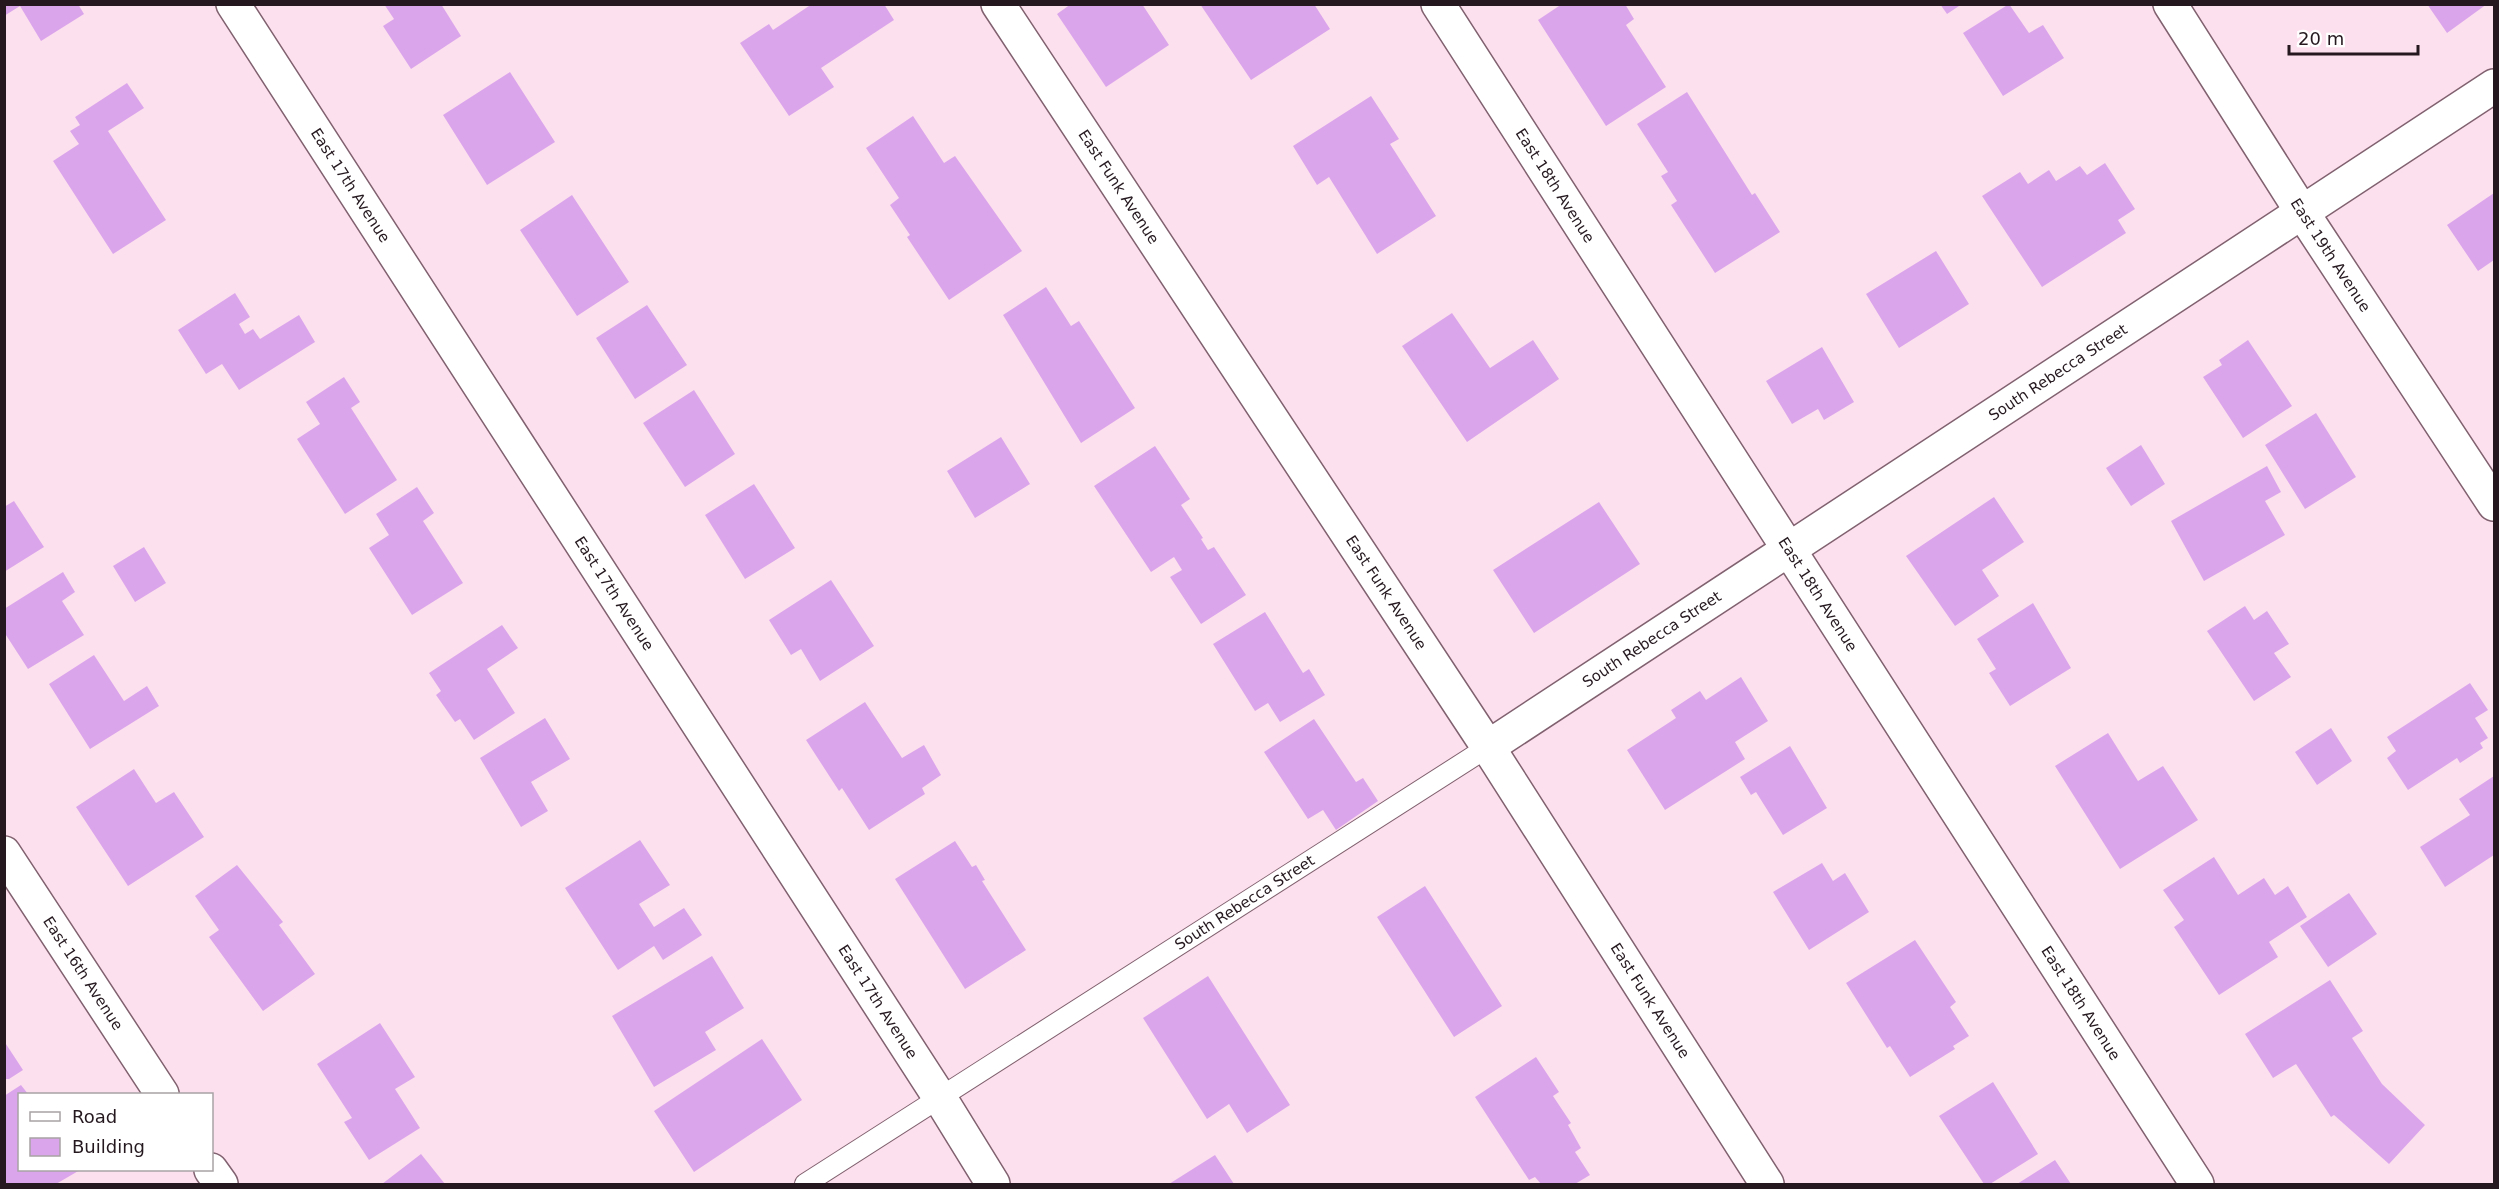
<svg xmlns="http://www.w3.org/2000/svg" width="2499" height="1189" viewBox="0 0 2499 1189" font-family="'DejaVu Sans',sans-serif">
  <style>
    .building { fill: #dba5ec }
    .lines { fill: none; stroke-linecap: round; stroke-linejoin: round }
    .lane-casing { stroke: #80616f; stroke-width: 22 }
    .street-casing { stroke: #80616f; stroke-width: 36 }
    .lane { stroke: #fff; stroke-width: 20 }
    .street { stroke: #fff; stroke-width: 33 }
    .labels { text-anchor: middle; stroke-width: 6; stroke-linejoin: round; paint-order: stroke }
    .street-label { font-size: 15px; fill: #25191f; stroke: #fff }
  </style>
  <rect width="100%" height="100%" fill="#fde0ed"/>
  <path class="building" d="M4,4H78L84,14L41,41L20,6L4,16Z
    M384,4H441L461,36L411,69L383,26L394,19Z
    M812,4H884L894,20L821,68L834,87L789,116L740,43L769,24L773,30Z
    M1071,4H1142L1169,45L1106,87L1057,14Z
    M1200,4H1314L1330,29L1251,80Z
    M1562,4H1625L1634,19L1626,25L1666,87L1606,126L1538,20Z
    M1940,4H1962L1947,14Z
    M2009,4L2029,33L2043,25L2064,58L2003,96L1963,33Z
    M2427,4H2487L2447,33Z
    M510,72L555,142L487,185L443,115Z
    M127,83L144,108L108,131L166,220L113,254L53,161L79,144L70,131L80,125L75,117Z
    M1687,92L1752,195L1755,193L1780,232L1715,273L1671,205L1677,201L1661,176L1668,172L1637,124Z
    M1371,96L1399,139L1390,144L1436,216L1377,254L1329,177L1317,185L1293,146Z
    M913,116L944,163L955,156L1022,251L949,300L907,237L910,235L890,205L899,198L866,148Z
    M2105,163L2135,209L2118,220L2126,233L2042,287L1982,196L2020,172L2028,184L2049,170L2056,181L2080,166L2087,175Z
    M2494,193V260L2478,271L2447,225Z
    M572,195L629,282L577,316L520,230Z
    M1936,251L1969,304L1899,348L1866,294Z
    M1046,287L1071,326L1079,321L1135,408L1081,443L1003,315Z
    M235,293L250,317L239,324L245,334L253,329L260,339L299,315L315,342L239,390L222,364L206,374L178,330Z
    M647,305L687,365L635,399L596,338Z
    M1452,313L1490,368L1533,340L1559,379L1467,442L1402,346Z
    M2248,340L2292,406L2243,438L2203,377L2222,365L2219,360Z
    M1822,347L1854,402L1824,420L1818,409L1792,424L1766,381Z
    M344,377L360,402L351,408L397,480L345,514L297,439L320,424L306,402Z
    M694,390L735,454L685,487L643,423Z
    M2316,413L2356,477L2305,509L2265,445Z
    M1001,437L1030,484L975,518L947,471Z
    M2141,445L2165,484L2131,506L2106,468Z
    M1155,446L1190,499L1181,505L1203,538L1201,539L1208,550L1214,547L1246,595L1201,624L1170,577L1182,570L1174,557L1151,572L1094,486Z
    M2267,466L2281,492L2265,501L2285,535L2204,581L2171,521Z
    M754,484L795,548L745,579L705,515Z
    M417,487L434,513L423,521L463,583L412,615L369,548L389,535L376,514Z
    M1994,497L2024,542L1982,570L1999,596L1955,626L1906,556Z
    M14,501L44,547L4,572V507Z
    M1599,502L1640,564L1534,633L1493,570Z
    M144,547L166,583L135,602L113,566Z
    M63,572L75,592L62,601L84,635L28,669L4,632V609Z
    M831,580L874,646L820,681L801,649L791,655L769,620Z
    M2033,603L2071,668L2010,706L1989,673L1996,669L1977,639Z
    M2245,606L2254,620L2267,611L2289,644L2274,653L2291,677L2254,701L2207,631Z
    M1265,612L1303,673L1309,669L1325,695L1280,722L1268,703L1255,711L1213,644Z
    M502,625L518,648L487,669L515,713L474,740L460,719L455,722L436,695L441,691L429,673Z
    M94,655L124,701L147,686L159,706L90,749L49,684Z
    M1741,677L1768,721L1735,742L1745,759L1665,810L1627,750L1676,718L1671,710L1700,691L1706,700Z
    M2470,683L2488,710L2475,718L2488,738L2480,743L2483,748L2460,763L2457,758L2408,790L2387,758L2396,751L2387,737Z
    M865,702L902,758L924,745L941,775L922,788L925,794L869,830L842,788L839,791L806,740Z
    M545,718L570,759L531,782L548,811L521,827L480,758Z
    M1314,719L1356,782L1363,778L1378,801L1336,830L1323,810L1308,819L1264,752Z
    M2331,728L2352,761L2317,785L2295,752Z
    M2108,733L2138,781L2163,766L2198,820L2120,869L2055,766Z
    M1790,746L1827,808L1783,835L1756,792L1751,795L1740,777Z
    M134,769L156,803L174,792L204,837L128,886L76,807Z
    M2494,776V855L2445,887L2420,847L2470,815L2459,799Z
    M640,840L670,885L639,904L654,927L684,908L702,935L663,960L654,946L618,970L565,888Z
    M955,841L972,867L976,865L985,880L982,881L1026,950L965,989L895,879Z
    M2214,857L2238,895L2264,878L2275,895L2288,886L2307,917L2269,942L2278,957L2219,995L2174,927L2184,920L2163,890Z
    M1822,863L1833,881L1845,873L1869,912L1809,950L1773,892Z
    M237,865L283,922L279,925L315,974L263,1011L209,937L219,930L195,896Z
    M1425,886L1502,1006L1454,1037L1377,917Z
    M2349,893L2377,934L2328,967L2300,926Z
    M1915,940L1956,1002L1950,1007L1969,1036L1953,1046L1955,1049L1910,1077L1890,1046L1887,1048L1846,983Z
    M712,956L744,1008L705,1032L716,1050L654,1087L612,1016Z
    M1208,976L1290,1105L1247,1133L1229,1104L1207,1119L1143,1018Z
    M2330,980L2363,1031L2352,1038L2382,1084L2425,1125L2389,1164L2334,1115L2331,1117L2296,1064L2273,1078L2245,1034Z
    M380,1023L415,1077L395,1089L420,1128L369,1160L344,1122L352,1118L317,1064Z
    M762,1039L802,1100L694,1172L654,1111Z
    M4,1041L23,1070L9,1079H4Z
    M1536,1057L1559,1092L1553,1096L1571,1123L1568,1125L1581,1148L1575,1152L1590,1175L1575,1184H1541L1535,1177L1529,1180L1475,1097Z
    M1993,1082L2038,1154L1990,1184H1984L1939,1116Z
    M21,1085L28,1094H20V1170H80L56,1184H4V1096Z
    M421,1154L445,1184H382Z
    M1215,1155L1234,1184H1169Z
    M2055,1160L2071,1184H2017Z"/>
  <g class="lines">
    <defs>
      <g id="lane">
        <path id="s1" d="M805,1184L1488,747"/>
      </g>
      <g id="street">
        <path id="s2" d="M233,4L940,1098L993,1184"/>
        <path id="s3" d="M998,4L1488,747L1767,1184"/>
        <path id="s4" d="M1438,4L2197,1184"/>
        <path id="s5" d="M2170,4L2302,212L2494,504"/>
        <path id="s6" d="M1488,747L2494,86"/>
        <path id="s7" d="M4,853L162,1094"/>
        <path d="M211,1170L221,1184"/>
      </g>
    </defs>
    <use href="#lane" class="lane-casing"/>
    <use href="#street" class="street-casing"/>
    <use href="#lane" class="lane"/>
    <use href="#street" class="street"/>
  </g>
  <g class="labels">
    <g class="street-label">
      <text dy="5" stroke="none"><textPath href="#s2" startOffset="216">East 17th Avenue</textPath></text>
      <text dy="5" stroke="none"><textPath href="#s4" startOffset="216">East 18th Avenue</textPath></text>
      <text dy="5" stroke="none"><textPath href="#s3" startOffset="219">East Funk Avenue</textPath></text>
      <text dy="5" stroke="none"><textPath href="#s5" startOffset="298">East 19th Avenue</textPath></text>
      <text dy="5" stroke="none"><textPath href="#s6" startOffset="682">South Rebecca Street</textPath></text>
      <text dy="5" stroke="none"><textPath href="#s3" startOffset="705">East Funk Avenue</textPath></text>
      <text dy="5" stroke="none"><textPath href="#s2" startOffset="702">East 17th Avenue</textPath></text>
      <text dy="5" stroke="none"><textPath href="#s4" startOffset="702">East 18th Avenue</textPath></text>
      <text dy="5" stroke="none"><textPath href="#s6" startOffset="196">South Rebecca Street</textPath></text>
      <text dy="5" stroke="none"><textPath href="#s1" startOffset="522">South Rebecca Street</textPath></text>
      <text dy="5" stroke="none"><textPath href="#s7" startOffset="144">East 16th Avenue</textPath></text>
      <text dy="5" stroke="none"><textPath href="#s3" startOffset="1191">East Funk Avenue</textPath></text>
      <text dy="5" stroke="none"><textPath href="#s2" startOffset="1188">East 17th Avenue</textPath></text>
      <text dy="5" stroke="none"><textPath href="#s4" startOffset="1188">East 18th Avenue</textPath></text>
    </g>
  </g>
  <rect width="2499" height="1189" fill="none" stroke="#25191f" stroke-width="12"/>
  <rect x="18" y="1093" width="195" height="78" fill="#ffffff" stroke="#a8a3a5" stroke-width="1.5"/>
  <rect x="30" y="1112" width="30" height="9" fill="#ffffff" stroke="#a8a3a5" stroke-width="1.5"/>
  <text x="72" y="1123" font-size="18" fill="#25191f">Road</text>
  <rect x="30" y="1138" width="30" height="18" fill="#dba5ec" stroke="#a8a3a5" stroke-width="1.5"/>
  <text x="72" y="1153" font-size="18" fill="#25191f">Building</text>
  <path d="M2289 45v9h129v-9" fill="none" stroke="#25191f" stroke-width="3"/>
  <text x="2298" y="45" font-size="18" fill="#25191f" stroke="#ffffff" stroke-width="4.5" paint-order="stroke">20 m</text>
</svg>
